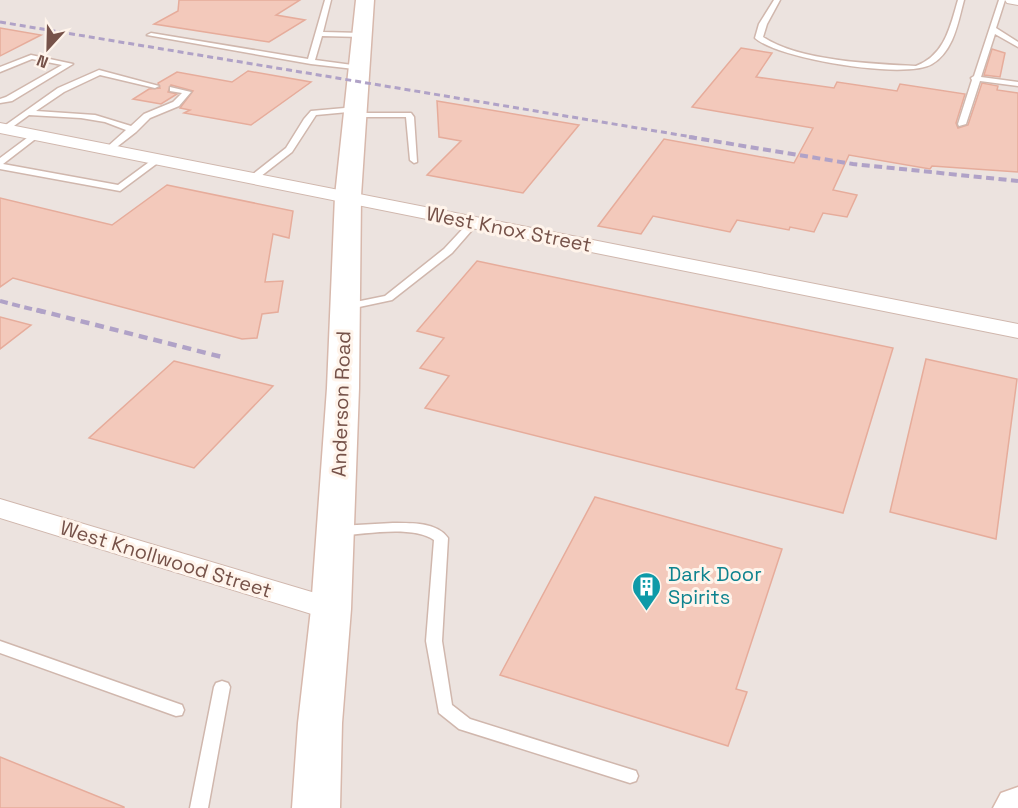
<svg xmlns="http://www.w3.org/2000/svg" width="1018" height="808" viewBox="0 0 1018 808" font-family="'Space Grotesk',sans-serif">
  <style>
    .industrial { fill: #ece3df }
    .building { fill: #f3c9bb; stroke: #e6ac9b; stroke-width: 1.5 }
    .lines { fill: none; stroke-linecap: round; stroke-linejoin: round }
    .lane-casing { stroke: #d0b7ad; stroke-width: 3 }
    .street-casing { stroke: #d0b7ad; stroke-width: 2 }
    .secondary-casing { stroke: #d7b8ac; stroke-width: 3 }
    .lane { fill: #fff; fill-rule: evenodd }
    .street { fill: #fff; fill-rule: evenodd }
    .secondary { fill: #fff; fill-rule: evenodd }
    .rail-far2 { stroke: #b0a2c7; stroke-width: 3; stroke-dasharray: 6 4; stroke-linecap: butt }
    .rail-far1 { stroke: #b0a2c7; stroke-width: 4; stroke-dasharray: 8 4.5; stroke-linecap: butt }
    .rail { stroke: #b0a2c7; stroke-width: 4.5; stroke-dasharray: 9 6; stroke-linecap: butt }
    .labels { text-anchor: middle; stroke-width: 6; stroke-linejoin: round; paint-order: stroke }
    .street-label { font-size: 20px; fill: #765249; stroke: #fff4eb }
    .culture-label { font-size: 20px; fill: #0d838f; stroke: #fff4eb; text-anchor: start }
  </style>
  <rect width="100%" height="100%" fill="#fdefe4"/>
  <path class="industrial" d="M0,0H1018V808H0Z"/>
  <path class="building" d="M179,0H300L276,15L305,20L269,42L154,24L178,11Z
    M0,28L41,35L0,56Z
    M741,48L772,53L756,77L834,88L837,82L897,91L900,84L965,94L956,123L958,128L968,125L982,83L998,86L997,90L1018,93V172L932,166L930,169L849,155L833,190L857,195L847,217L823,213L814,232L790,227L789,230L737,220L730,232L653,216L641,234L598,226L664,139L794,163L813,128L692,107Z
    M992,49L1005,53L1000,77L984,75Z
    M248,71L311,82L251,125L184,113L190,110L180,108L193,91L171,85L168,92L177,94L161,104L133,99L149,89L160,88L158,83L177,72L232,82Z
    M437,101L579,125L523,193L427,175L461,141L439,137Z
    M167,185L293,211L289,238L273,234L265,282L283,281L278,312L262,314L257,338L242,339L13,278L0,287V198L112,225Z
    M477,261L893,348L843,513L425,408L449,376L420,368L444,338L417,331Z
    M0,317L31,325L0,349Z
    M926,359L1017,379L996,539L890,512Z
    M174,361L273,386L194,468L89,438Z
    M595,497L782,549L736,689L747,692L728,746L500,675Z
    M0,757L124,807V808H0Z"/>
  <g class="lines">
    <defs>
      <path id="lane" d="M325,0H331L323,32L362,33L366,35L362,37L322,36L315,60L360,66L364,68L363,70L311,64L147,35L151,33L308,59Z
        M774,0H780L767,24L763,37C799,61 873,64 916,66C945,55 950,27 958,0H964C958,22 954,51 932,64C906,80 778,59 755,38L759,24Z
        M999,0H1005L996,28L1018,42V47L995,34L981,77L1018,82V86L980,81L966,124L959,126L958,124L972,80L971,78L974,76Z
        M31,55L73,64L12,101L0,103V99L6,97L62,65L32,59L0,72V67Z
        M99,70L159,86L155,88L100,75L64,92L36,111L95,115L131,126L144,114L173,102L182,93L170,91V87L191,92L179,106L150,118L136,132L109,153L105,150L106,148L126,130L105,122L81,118L29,115L7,131L0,129L58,88Z
        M356,107H359V111L316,115L292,152L256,180L253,181L248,178L286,148L304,119L311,111Z
        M353,113H411L414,117L417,162L414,163L410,160L406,117H356L352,115Z
        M35,132L38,133V137L3,164L118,185L156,157H162L163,159L120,191L0,169V158Z
        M474,219L479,222L452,253L392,300L345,310L340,307L341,305L385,296L444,249L471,220Z
        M393,523C411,523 437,522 448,538L442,641L452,705L470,719L636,771L638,776L636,781L630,783L459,729L439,713L426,641L434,540C413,525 364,534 339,536L334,534L332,531L334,528L339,526Z
        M0,641L182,705L184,710L182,715L176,716L0,653Z
        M222,681L228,683L230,687L208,808H190L214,687L216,683Z"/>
      <path id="street" d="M1005,0H1018V5L1007,3Z
        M0,123L1018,324V338L0,133Z
        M0,499L342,601L347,609L342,617L331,620L0,518Z"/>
      <path id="secondary" d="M356,0H374L361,196L359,388L351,609L342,723L340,808H292L298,723L311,609L327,388L335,196Z
        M1018,787V808H993L1001,793Z"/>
    </defs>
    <use href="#lane" class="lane-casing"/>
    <use href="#street" class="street-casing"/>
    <use href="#secondary" class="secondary-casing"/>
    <use href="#lane" class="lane"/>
    <use href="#street" class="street"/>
    <use href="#secondary" class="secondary"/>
    <path class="rail-far2" d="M0,22L698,138"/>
    <path class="rail-far1" d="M689,137L853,164L1018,181
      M0,301L43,312"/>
    <path class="rail" d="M37,310L226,358"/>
  </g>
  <defs>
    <symbol id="building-pin" viewBox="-11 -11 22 30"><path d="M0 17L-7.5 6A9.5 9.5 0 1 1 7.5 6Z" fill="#0f9aa8" stroke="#fff4eb"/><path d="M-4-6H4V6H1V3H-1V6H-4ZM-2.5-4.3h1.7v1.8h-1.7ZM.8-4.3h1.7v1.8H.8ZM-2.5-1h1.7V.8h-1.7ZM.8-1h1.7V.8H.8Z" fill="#fff"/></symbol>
  </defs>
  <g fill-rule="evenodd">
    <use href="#building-pin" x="630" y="570" width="33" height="45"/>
  </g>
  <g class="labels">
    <g class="street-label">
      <text transform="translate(509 229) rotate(11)" y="7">West Knox Street</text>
      <text transform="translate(341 404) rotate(-88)" y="7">Anderson Road</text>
      <text transform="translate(166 559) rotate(17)" y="7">West Knollwood Street</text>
    </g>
    <g class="culture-label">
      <text x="668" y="581">Dark Door<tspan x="668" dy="23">Spirits</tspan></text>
    </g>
  </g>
  <g transform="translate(48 48) rotate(202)" stroke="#fff4eb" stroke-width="4.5" paint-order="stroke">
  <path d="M0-4.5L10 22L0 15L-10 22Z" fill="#765249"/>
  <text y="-9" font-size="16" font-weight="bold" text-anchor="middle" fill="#765249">N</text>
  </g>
</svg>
